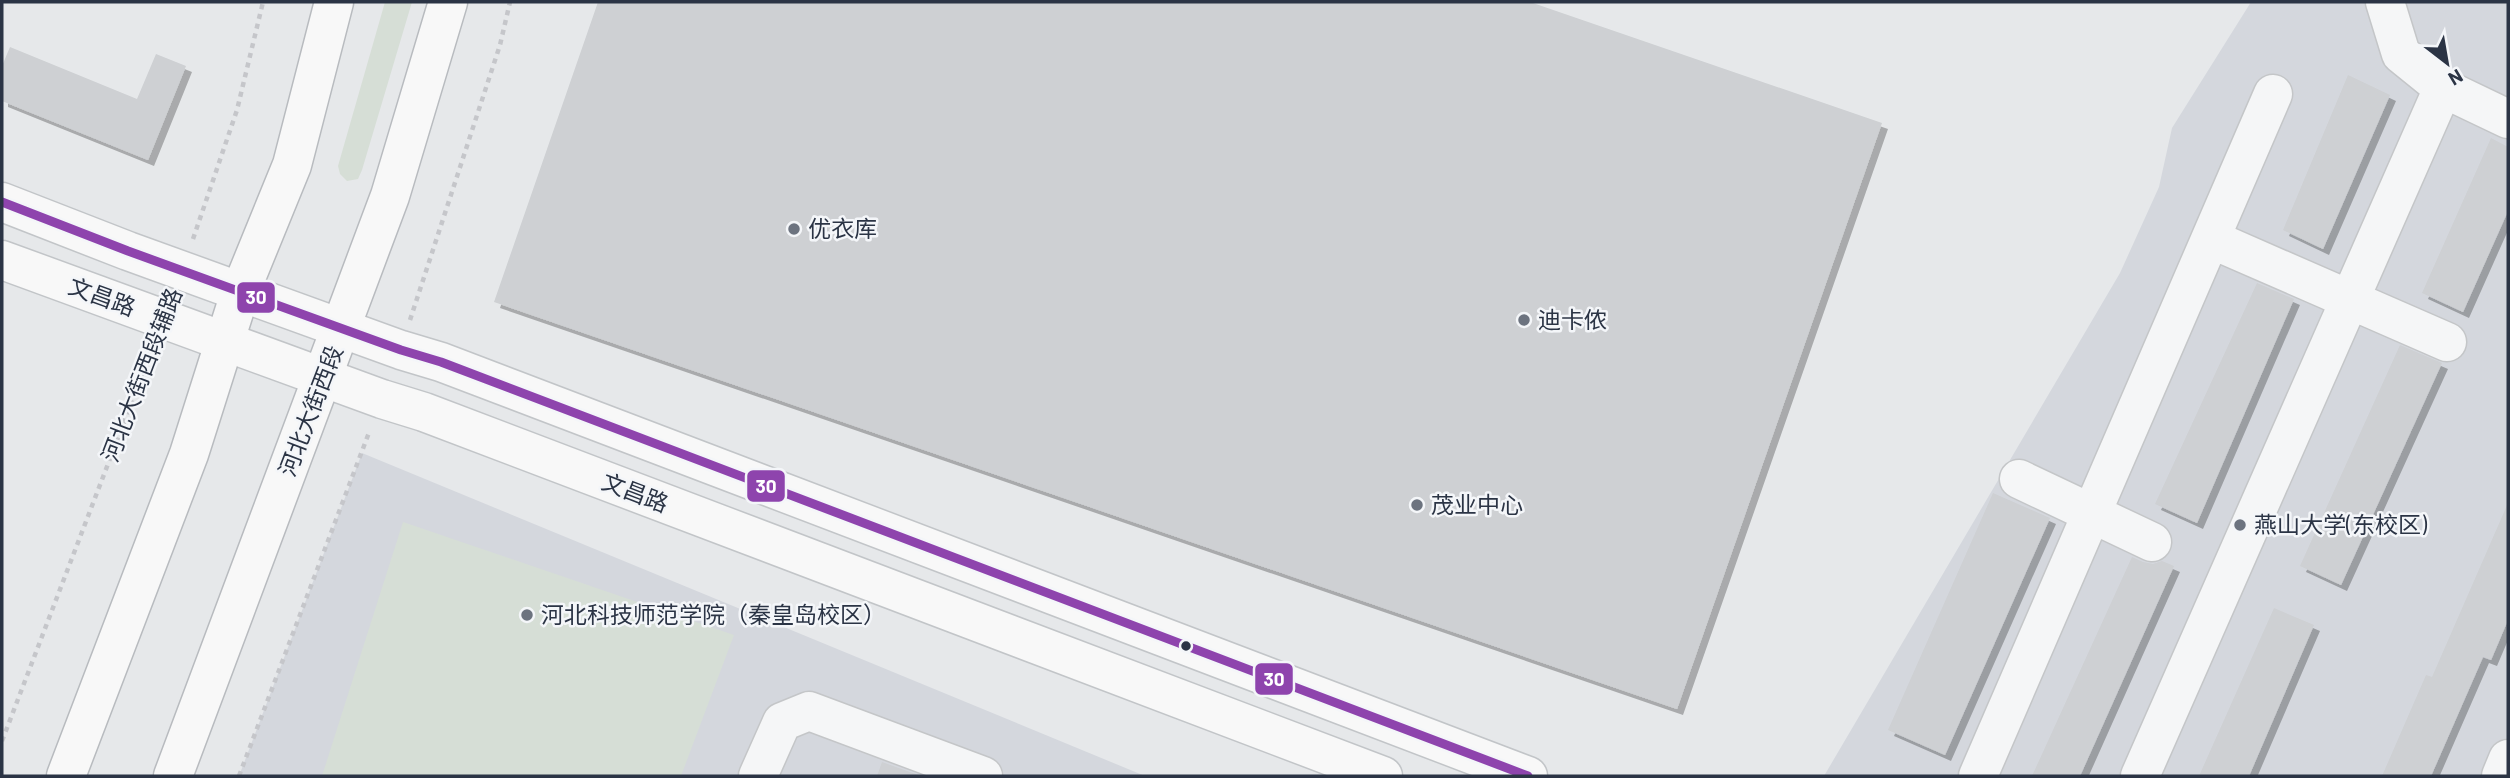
<svg xmlns="http://www.w3.org/2000/svg" width="2510" height="778" viewBox="0 0 2510 778" font-family="Barlow,'Noto Sans SC',sans-serif">
  <style>
    .built { fill: #d4d7dd }
    .green { fill: #d6ded6 }
    .building { fill: #ced0d3; filter: url(#shadow) }
    .lines { fill: none; stroke-linecap: round; stroke-linejoin: round }
    .minor-casing { stroke: #c4c6c8; stroke-width: 41 }
    .major-casing { stroke: #c2c5c8; stroke-width: 41 }
    .highway-casing { stroke: #b8bbbf; stroke-width: 41 }
    .path { stroke: #c5c6ca; stroke-width: 4.5; stroke-dasharray: 5 5; stroke-linecap: butt }
    .minor { stroke: #f5f6f7; stroke-width: 38 }
    .major { stroke: #f8f8f8; stroke-width: 38 }
    .highway { stroke: #f8f8f8; stroke-width: 38 }
    .bus-1-casing { stroke: #f4f6f9; stroke-width: 14 }
    .bus-1 { stroke: #8e44ad; stroke-width: 9 }
    .poi-dot { fill: #6c737f; stroke: #f4f6f9; stroke-width: 2.5 }
    .bus-dot { fill: #2b3445; stroke: #f4f6f9; stroke-width: 2.5 }
    .labels { text-anchor: middle; stroke-width: 5; stroke-linejoin: round; paint-order: stroke }
    .poi-label { font-size: 23px; fill: #2b3445; stroke: #f4f6f9; text-anchor: start }
    .street-label { font-size: 23px; fill: #2b3445; stroke: #f4f6f9 }
    .line-badge { stroke: #f4f6f9; stroke-width: 2.5 }
    .badge-label { font-size: 19px; text-anchor: middle; font-weight: bold; fill: #fff }
  </style>
  <defs>
    <filter id="shadow"><feDropShadow dx="6" dy="6" stdDeviation="0" flood-color="#0004"/></filter>
  </defs>
  <rect width="100%" height="100%" fill="#e6e8ea"/>
  <path class="built" d="M2251,2H2508V776H1824L2120,273L2159,187L2172,128Z
    M362,453L1145,776H239Z"/>
  <path class="green" d="M385,2H412L362,170L358,179L347,181L340,174L338,166Z
    M403,522L734,635L681,776H322Z"/>
  <path class="building" d="M598,2H1530L1882,123L1677,709L494,302Z
    M10,47L137,99L156,54L186,66L148,160L2,101V66Z
    M2348,75L2390,95L2323,249L2283,230Z
    M2491,138L2508,147V211L2463,312L2422,293Z
    M2257,283L2294,299L2197,523L2155,504Z
    M2400,345L2442,363L2341,585L2300,566Z
    M1993,493L2050,518L1945,755L1888,730Z
    M2508,503V620L2491,660L2483,657L2431,776H2382L2426,675L2432,677Z
    M2132,557L2143,562L2153,564L2162,561L2174,566L2080,776H2032Z
    M2274,608L2314,625L2249,776H2199Z
    M882,762L921,776H877Z"/>
  <g class="lines">
    <defs>
      <path id="minor" d="M2385,2L2401,54L2443,88L2508,119
        M2211,239L2447,342
        M2019,479L2152,542
        M758,776L782,722L809,711L983,776
        M1978,776L2273,94
        M2140,776L2443,88
        M2501,776L2508,759"/>
      <path id="major" d="M2,202L128,251L401,350L441,362L1528,776
        M2,260L382,399L424,412L1383,776"/>
      <path id="highway" d="M66,776L189,454L241,290L292,165L334,2
        M173,776L390,196L448,2"/>
    </defs>
    <use href="#minor" class="minor-casing"/>
    <use href="#major" class="major-casing"/>
    <use href="#highway" class="highway-casing"/>
    <path class="path" d="M193,239L237,110L263,2
      M410,320L500,45L510,2
      M2,741L152,349
      M239,776L370,430"/>
    <use href="#minor" class="minor"/>
    <use href="#major" class="major"/>
    <use href="#highway" class="highway"/>
    <defs>
      <path id="bus-1" d="M2,202L128,251L401,350L441,362L1528,776"/>
    </defs>
    <use href="#bus-1" class="bus-1-casing"/>
    <use href="#bus-1" class="bus-1"/>
  </g>
  <g class="poi-dot">
    <circle cx="794" cy="229" r="7"/>
    <circle cx="1524" cy="320" r="7"/>
    <circle cx="1417" cy="505" r="7"/>
    <circle cx="2240" cy="525" r="7"/>
    <circle cx="527" cy="615" r="7"/>
  </g>
  <circle class="bus-dot" cx="1186" cy="646" r="6"/>
  <g class="labels">
    <g class="poi-label">
      <text x="808" y="237">优衣库</text>
      <text x="1538" y="328">迪卡侬</text>
      <text x="1431" y="513">茂业中心</text>
      <text x="2254" y="533">燕山大学(东校区)</text>
      <text x="541" y="623">河北科技师范学院（秦皇岛校区）</text>
    </g>
    <g class="street-label">
      <text transform="translate(102 297) rotate(20)" y="8">文昌路</text>
      <text transform="translate(142 375) rotate(-69)" y="8">河北大街西段辅路</text>
      <text transform="translate(311 411) rotate(-69)" y="8">河北大街西段</text>
      <text transform="translate(635 493) rotate(21)" y="8">文昌路</text>
    </g>
  </g>
  <g class="line-badge">
    <rect x="236" y="281" width="40" height="33" rx="7" fill="#8e44ad"/>
    <rect x="746" y="469" width="40" height="34" rx="7" fill="#8e44ad"/>
    <rect x="1254" y="662" width="40" height="34" rx="7" fill="#8e44ad"/>
  </g>
  <g class="badge-label">
    <text x="256" y="304">30</text>
    <text x="766" y="493">30</text>
    <text x="1274" y="686">30</text>
  </g>
  <rect width="2510" height="778" fill="none" stroke="#2b3445" stroke-width="7"/>
  <g transform="translate(2447 63) rotate(149)" stroke="#f4f6f9" stroke-width="5" paint-order="stroke">
  <path d="M0-5L12 26L0 18L-12 26Z" fill="#2b3445"/>
  <text y="-10" font-size="19" font-weight="bold" text-anchor="middle" fill="#2b3445">N</text>
  </g>
</svg>
